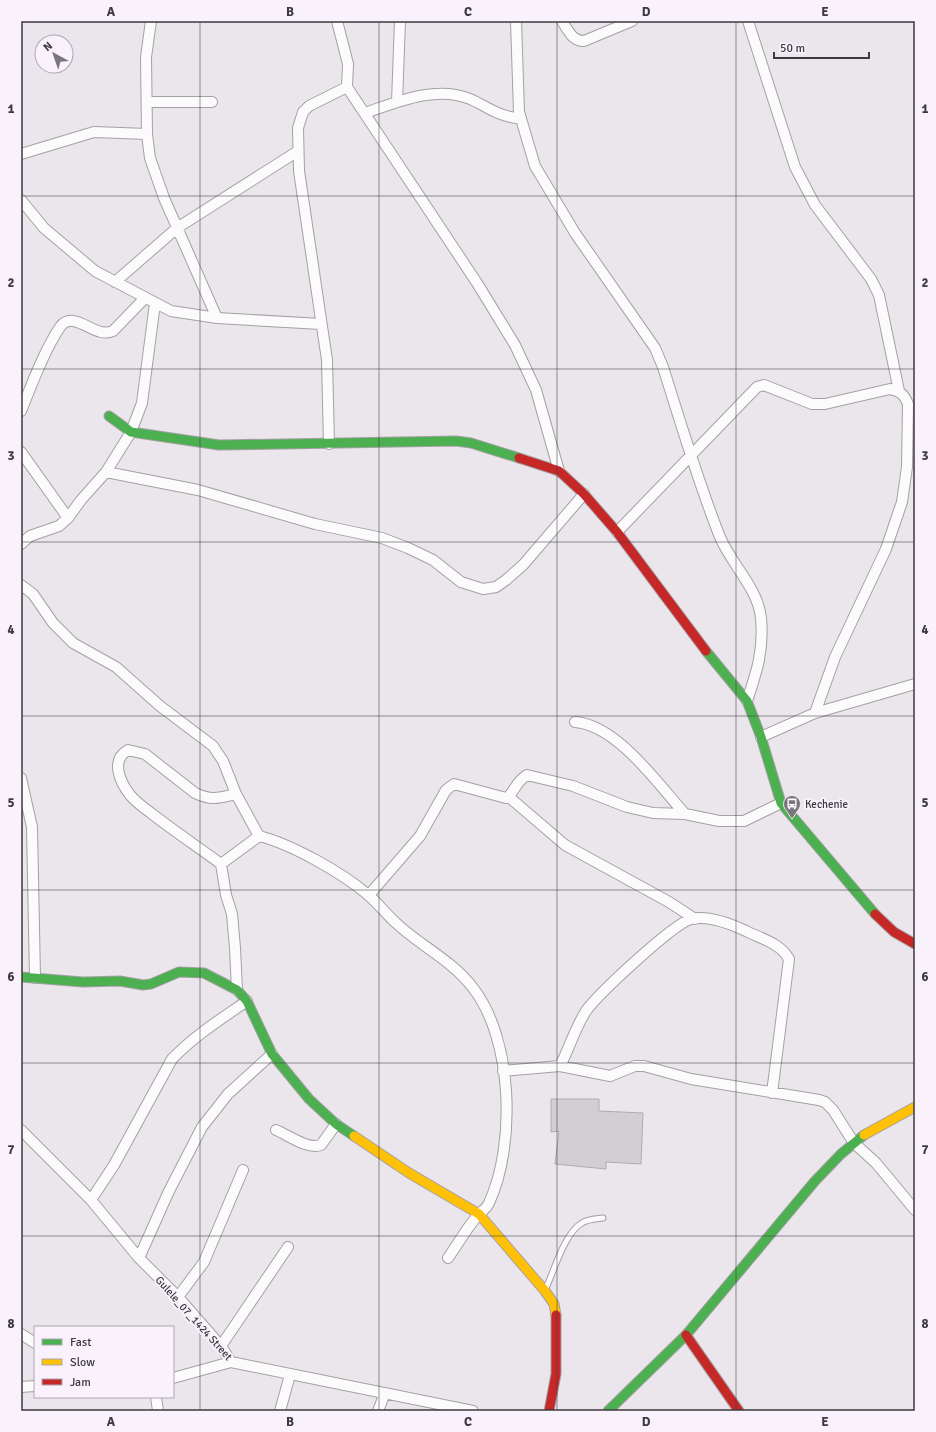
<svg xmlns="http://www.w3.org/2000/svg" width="936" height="1432" viewBox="0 0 936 1432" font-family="Signika,sans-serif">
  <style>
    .building { fill: #d2ced3; stroke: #afacb0 }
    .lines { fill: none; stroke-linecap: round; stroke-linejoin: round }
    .lane-casing { stroke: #a4a0a4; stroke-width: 7 }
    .street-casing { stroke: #a4a0a4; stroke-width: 12 }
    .fast-casing { stroke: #a4a0a4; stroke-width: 11 }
    .slow-casing { stroke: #a4a0a4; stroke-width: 11 }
    .jam-casing { stroke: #a4a0a4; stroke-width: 11 }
    .lane { stroke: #fcfbfc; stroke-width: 5 }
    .street { stroke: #fcfbfc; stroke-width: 10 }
    .fast { stroke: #4caf50; stroke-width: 9 }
    .slow { stroke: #ffc107; stroke-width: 9 }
    .jam { stroke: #c62828; stroke-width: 9 }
    .grid { fill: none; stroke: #3d3a3e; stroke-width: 1; stroke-opacity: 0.55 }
    .labels { text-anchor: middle; stroke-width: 4; stroke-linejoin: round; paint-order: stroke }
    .poi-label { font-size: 11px; fill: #3d3a3e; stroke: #f9f1fb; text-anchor: start }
    .street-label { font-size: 11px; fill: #3d3a3e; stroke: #f9f1fb }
    .neatline { fill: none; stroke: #3d3a3e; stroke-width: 1.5 }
    .grid-label { font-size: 13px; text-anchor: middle; font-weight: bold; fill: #3d3a3e }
  </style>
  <rect width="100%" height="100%" fill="#ebe6ec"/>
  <path class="building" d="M551,1099H599V1111L643,1113L641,1164L606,1162V1169L555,1164L559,1131L551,1132Z"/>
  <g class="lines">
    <defs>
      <path id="lane" d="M546,1288C554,1271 565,1232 582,1223C588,1219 596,1219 603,1218"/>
      <path id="street" d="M151,21L146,57L147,134L150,158L164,198L217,318
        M337,21L348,64L347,87L477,283L515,345L536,390L559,471
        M516,21L519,112L535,166L575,233L655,348L663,367C681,424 698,482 720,537C731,564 758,588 761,618C764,650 757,671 747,701
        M562,21C568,30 572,41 584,41L632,21
        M748,21L795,167L815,205L871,279L879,295L899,391
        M147,102H212
        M397,102L400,21
        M365,113C397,102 436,85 470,99C480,103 488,109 498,113C505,116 514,118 521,119
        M21,154L94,132L147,134
        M21,200L44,228L95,271L171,311L217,318L321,324
        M115,282L177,228L298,151
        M21,411C32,384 44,351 60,327C63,323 67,320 73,321C87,323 99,337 113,331L145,298
        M329,444L327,360L299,171L298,128L303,112L309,106L347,87
        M21,452L68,518
        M106,472L198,490L315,524L382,538L408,548L433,560L461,582L483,589L496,587L506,580L523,565L584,494
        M617,532L757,387L764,385L812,404H825L890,389C900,391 904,394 908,404L907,467L902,502L886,549L835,657L815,713
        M21,544L30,536L59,526L68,518L81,500L106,472L131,432L142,403L155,303
        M21,585L33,594L53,623L73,643L116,667L160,706L213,746L223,761L236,794L259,836
        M575,722C617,725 658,784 685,814
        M761,737L815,713L915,684
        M21,778L32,827L35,978
        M236,794C219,798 212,801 195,793L145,754L128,750C110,760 120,782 130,795C136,802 144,808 151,813C174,831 198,847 221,864L226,895L232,914L235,948L237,990
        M509,797L565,845L669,902L695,919
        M221,864L259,836C291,844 341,872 367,894C377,902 385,913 395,922C420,946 452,960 473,988C513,1039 516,1145 489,1203C487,1208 483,1210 479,1214C467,1227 458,1244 448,1258
        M369,895L420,836L446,790L454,784L506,798C514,794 515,782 527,775L573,786L627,807L653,813L685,814L719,821H744L781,803
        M560,1066C569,1049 575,1028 586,1011C598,994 673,924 691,919C708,915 731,924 746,931C762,939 780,943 789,959L772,1093
        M503,1071L560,1066L610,1076L635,1066H644L691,1079L819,1100L825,1102L833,1110L854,1143L876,1163L915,1210
        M21,1130L91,1200L139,1258L178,1297L221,1346L231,1362L473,1411
        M276,1130C288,1135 308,1150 321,1145L336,1124
        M91,1200L114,1165L172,1059C194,1036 221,1019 247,1001
        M139,1258L169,1191L202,1127L228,1094L272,1054
        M178,1297L204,1262L243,1170
        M21,1334L35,1343
        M221,1346L288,1247
        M173,1378L231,1362
        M21,1387L35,1386
        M156,1397L158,1411
        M280,1411L290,1375
        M378,1411L385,1393"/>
      <path id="fast" d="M109,416L131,432L219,445L456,441L471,443L519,458
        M706,651L747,701L761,737L781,803L875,914
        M21,977L83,982L120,981L143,985L151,984L179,972L204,973L237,990L247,1001L272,1054L309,1099L336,1124L354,1136
        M608,1411L686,1335L815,1181L841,1154L864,1135"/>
      <path id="slow" d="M864,1135L915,1107
        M354,1136L409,1173L479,1214L545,1291L554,1304L556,1315"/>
      <path id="jam" d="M519,458L559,471L584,494L617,532L706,651
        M875,914L894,932L915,944
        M686,1335L739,1411
        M549,1411L556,1374V1315"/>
    </defs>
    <use href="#lane" class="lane-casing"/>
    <use href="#street" class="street-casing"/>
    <use href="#fast" class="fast-casing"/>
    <use href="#slow" class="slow-casing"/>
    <use href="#jam" class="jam-casing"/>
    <use href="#lane" class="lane"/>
    <use href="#street" class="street"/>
    <use href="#fast" class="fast"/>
    <use href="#slow" class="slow"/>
    <use href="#jam" class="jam"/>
  </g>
  <path class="grid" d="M200,21V1411M379,21V1411M557,21V1411M736,21V1411M21,196H915M21,369H915M21,542H915M21,716H915M21,890H915M21,1063H915M21,1236H915"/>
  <defs>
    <symbol id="bus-pin" viewBox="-11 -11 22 30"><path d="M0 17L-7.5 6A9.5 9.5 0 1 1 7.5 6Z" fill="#7a767b" stroke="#f9f1fb"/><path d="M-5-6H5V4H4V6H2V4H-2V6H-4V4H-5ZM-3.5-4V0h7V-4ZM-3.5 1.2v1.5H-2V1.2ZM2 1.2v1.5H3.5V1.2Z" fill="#fff"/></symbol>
  </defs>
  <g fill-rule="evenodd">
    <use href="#bus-pin" x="782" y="794" width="20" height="27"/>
  </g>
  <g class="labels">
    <g class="poi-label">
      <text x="805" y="808">Kechenie</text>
    </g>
    <g class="street-label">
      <text transform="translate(194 1318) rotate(48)" y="4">Gulele_07_1424 Street</text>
    </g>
  </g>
  <rect width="936" height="1432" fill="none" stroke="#f9f1fb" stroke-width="44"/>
  <rect x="34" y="1326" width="140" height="72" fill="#f9f1fb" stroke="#aea8af"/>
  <rect x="42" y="1339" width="20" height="6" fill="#4caf50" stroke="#aea8af"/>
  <text x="70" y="1346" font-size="12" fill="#3d3a3e">Fast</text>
  <rect x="42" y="1359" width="20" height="6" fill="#ffc107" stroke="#aea8af"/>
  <text x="70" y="1366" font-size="12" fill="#3d3a3e">Slow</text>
  <rect x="42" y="1379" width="20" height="6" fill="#c62828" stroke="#aea8af"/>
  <text x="70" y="1386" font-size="12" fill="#3d3a3e">Jam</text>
  <g transform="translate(54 54) rotate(320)"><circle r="19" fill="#f9f1fb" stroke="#aea8af"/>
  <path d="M0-3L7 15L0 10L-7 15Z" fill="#7a767b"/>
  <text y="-6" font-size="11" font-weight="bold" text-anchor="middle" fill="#3d3a3e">N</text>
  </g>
  <path d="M774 52v6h95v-6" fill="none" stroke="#3d3a3e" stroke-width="2"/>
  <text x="780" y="52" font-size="12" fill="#3d3a3e" stroke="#f9f1fb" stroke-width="3" paint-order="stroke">50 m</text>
  <rect x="22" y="22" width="892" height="1388" class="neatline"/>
  <g class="grid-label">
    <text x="111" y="16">A</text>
    <text x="290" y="16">B</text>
    <text x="468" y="16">C</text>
    <text x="646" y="16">D</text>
    <text x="825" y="16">E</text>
    <text x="11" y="113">1</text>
    <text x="925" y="113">1</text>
    <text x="11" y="287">2</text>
    <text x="925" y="287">2</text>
    <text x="11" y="460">3</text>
    <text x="925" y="460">3</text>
    <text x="11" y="634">4</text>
    <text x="925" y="634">4</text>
    <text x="11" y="807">5</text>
    <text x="925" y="807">5</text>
    <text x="11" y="981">6</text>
    <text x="925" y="981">6</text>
    <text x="11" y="1154">7</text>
    <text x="925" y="1154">7</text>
    <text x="11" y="1328">8</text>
    <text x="925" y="1328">8</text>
    <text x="111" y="1426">A</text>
    <text x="290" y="1426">B</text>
    <text x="468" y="1426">C</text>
    <text x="646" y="1426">D</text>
    <text x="825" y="1426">E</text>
  </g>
</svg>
